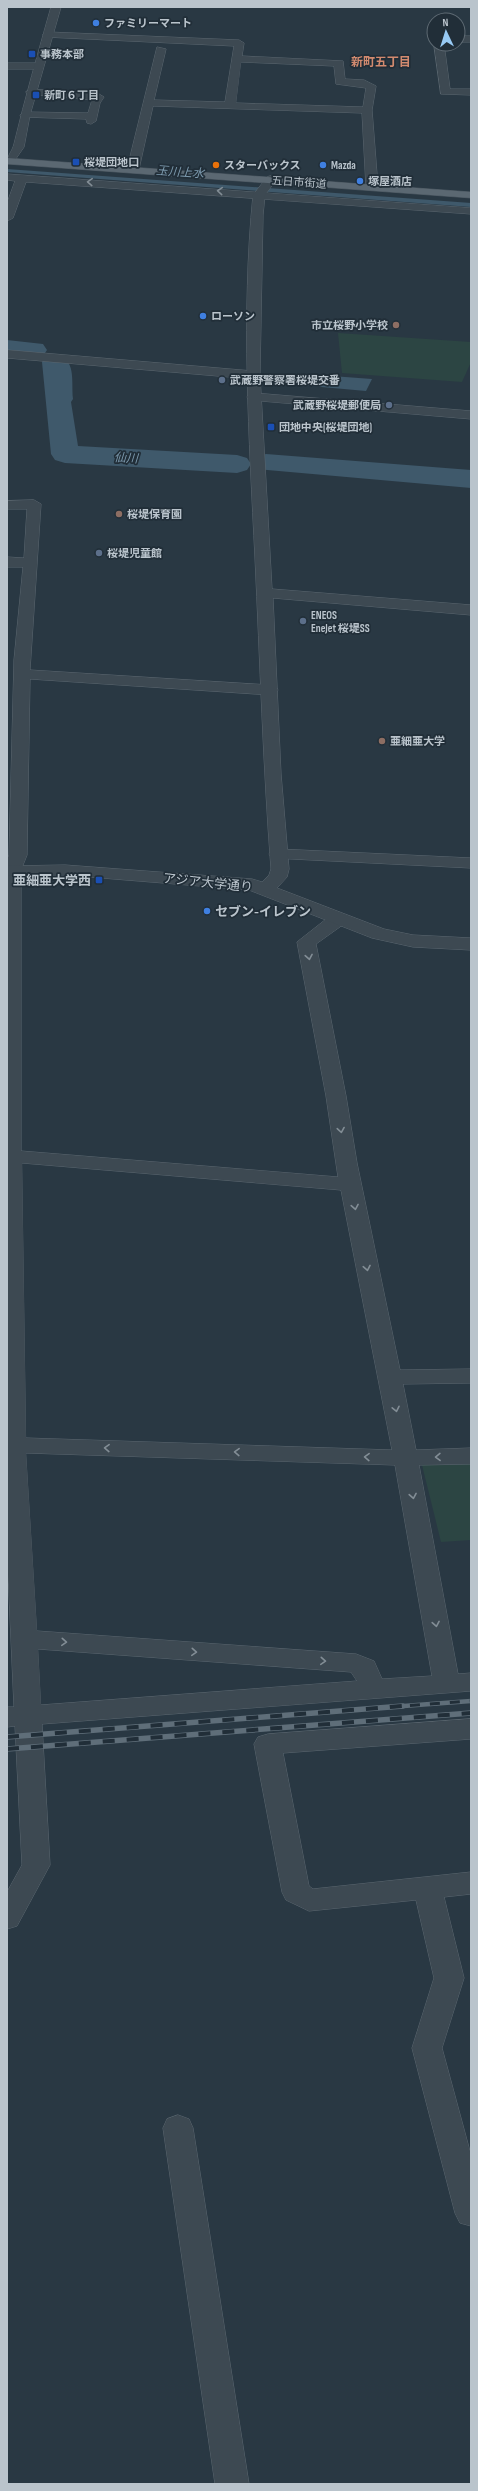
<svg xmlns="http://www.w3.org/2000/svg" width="478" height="2491" viewBox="0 0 478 2491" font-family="'Sofia Sans Condensed','Noto Sans JP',sans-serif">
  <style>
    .green { fill: #2c4543 }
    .water { fill: #3f596b }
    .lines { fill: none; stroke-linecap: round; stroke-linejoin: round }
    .river { fill: #3f596b; fill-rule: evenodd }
    .minor-casing { stroke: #5b6770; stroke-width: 1 }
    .tertiary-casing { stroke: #5b6770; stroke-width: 1 }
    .primary-casing { stroke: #49555f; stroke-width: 1 }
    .minor { fill: #3d4952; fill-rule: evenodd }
    .tertiary { fill: #3d4952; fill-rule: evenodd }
    .primary { fill: #5b6872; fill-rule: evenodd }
    .rail-far1-casing { stroke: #5f6e79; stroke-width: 4.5 }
    .rail-casing { stroke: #5f6e79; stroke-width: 5.5 }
    .rail-far1 { stroke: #212e38; stroke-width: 3; stroke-dasharray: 10; stroke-linecap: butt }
    .rail { stroke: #212e38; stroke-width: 4; stroke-dasharray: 12; stroke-linecap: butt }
    .oneway { stroke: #828d95 }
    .shop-dot { fill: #3f7fe0; stroke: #212e38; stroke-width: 1.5 }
    .transit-dot { fill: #1a4fb4; stroke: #212e38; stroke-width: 1.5 }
    .food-dot { fill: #e8710a; stroke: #212e38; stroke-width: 1.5 }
    .education-dot { fill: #8d6e63; stroke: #212e38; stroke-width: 1.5 }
    .service-dot { fill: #5c6f8a; stroke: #212e38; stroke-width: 1.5 }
    .labels { text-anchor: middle; stroke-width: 3.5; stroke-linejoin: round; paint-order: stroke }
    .far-poi-label { font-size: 11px; font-weight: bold; fill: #bac4cc; stroke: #212e38; text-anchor: start }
    .far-street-label { font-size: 11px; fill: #bac4cc; stroke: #212e38 }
    .far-neighbourhood-label { font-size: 12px; font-weight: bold; fill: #d28a6f; stroke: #212e38 }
    .far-water-label { font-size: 12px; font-style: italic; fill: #7c99ad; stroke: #212e38 }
    .poi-label { font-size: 13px; font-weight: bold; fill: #bac4cc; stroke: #212e38; text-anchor: end }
    .street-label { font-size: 13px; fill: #bac4cc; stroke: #212e38 }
  </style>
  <rect width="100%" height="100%" fill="#293843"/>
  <path class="green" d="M338,333L471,342V362L462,382L342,373Z
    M471,1460V1540L441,1542L421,1461Z"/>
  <path class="water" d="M7,169L471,203V207L7,172Z
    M305,374L372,379L366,391L299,385Z"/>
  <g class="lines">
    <path class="river" d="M7,340L43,344L47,350L43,356L34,358L7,356Z
      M55,354C77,359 71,380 73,399L71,402L78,446L237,455L247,458L251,464L247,470L237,473L65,463L55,460L51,454L42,362L46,356Z
      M266,454L471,470V488L256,469L252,463L256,457Z"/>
    <defs>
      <path id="minor" d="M48,32L239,40L244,43L242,56L343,61L345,79L364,80L376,86L372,110L378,187L372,190L366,187L362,113L153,106L139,169L137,171H129L127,169L157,47L166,49L154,100L225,102L234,46L45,37L43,35ZM241,62L334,66L336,84L366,88L363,107L236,103Z
        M458,36H471V42H458Z
        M434,44H444L450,89H471V95L441,94Z
        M7,63H39L44,66L39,69H7Z
        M31,89L99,94L104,97L100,103L96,121L91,124L87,123L86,119L21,117L20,115L25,112L88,113L92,100L27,94L26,92Z
        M7,174L471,208V214L26,182L13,218L7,221V203L15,181L7,180Z
        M7,350L253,371L260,375L253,379L7,358Z
        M254,393L471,411V419L249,400L247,397L249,394Z
        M34,500L41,504L30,670L270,685L276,687L278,690L276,693L270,695L30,679L27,855L21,870V1151L338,1177L326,1096L297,942L330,916H344L346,920L344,924L316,944L346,1096L357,1163L400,1370L471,1369V1383L403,1384L416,1450L471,1448V1464L419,1465L458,1674L471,1673V1691L42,1724L50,1865L17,1926L7,1929V1892L22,1865L15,1726L7,1727V1707H14L7,1551V860L9,855L14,660L23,567H7V557L24,558L27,509H7V501ZM22,1163L341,1190L392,1450L26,1438ZM26,1453L395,1465L432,1676L382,1679L374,1661L356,1654L37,1631ZM38,1649L351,1672L357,1681L41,1705Z
        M278,849L471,858V868L272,858L269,854L272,850Z
        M471,1719V1739L283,1753L309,1886L313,1889L471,1872V1894L444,1897L464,1978L442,2048L471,2155V2226L460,2223L455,2213L412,2048L434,1978L416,1900L309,1911L286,1900L282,1892L254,1744L258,1737L268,1734Z
        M178,2115L189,2119L193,2128L249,2484H215L163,2128L167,2119Z"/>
      <path id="tertiary" d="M51,7H61L30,115L24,147L13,163L7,164C7,155 12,152 14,144C25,98 38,53 51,7Z
        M271,176L277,179L265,195L263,215L260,375L272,589L471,605V615L273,598L281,774L289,869L287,877L277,888L384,929L413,935L471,938V950L413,947L372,938L249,890L65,875L7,876V866L65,865L252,879L262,882L269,875L271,869C263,765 260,661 255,558C249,437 241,315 253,195L267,177Z"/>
      <path id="primary" d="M7,158L471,192V198L7,164Z"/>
    </defs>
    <use href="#minor" class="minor-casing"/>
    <use href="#tertiary" class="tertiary-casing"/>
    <use href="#primary" class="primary-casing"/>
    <use href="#minor" class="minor"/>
    <use href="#tertiary" class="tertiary"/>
    <use href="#primary" class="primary"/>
    <defs>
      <path id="rail-far1" d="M390,1707L471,1701"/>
      <path id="rail" d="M7,1737L403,1706
        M7,1749L471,1713"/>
    </defs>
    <use href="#rail-far1" class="rail-far1-casing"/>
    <use href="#rail" class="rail-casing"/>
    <use href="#rail-far1" class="rail-far1"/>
    <use href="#rail" class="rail"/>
  </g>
  <defs><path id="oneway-chevron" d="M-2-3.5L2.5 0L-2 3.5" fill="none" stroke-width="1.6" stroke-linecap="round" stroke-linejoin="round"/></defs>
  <g class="oneway">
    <use href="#oneway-chevron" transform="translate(90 182) rotate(-177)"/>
    <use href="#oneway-chevron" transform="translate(220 191) rotate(-175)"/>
    <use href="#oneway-chevron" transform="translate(309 957) rotate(80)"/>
    <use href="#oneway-chevron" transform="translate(341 1130) rotate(81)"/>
    <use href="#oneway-chevron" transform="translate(355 1207) rotate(80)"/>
    <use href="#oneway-chevron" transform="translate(367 1268) rotate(79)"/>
    <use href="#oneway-chevron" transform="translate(396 1409) rotate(78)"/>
    <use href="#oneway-chevron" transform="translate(107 1448) rotate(-178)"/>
    <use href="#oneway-chevron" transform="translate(237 1452) rotate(-178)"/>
    <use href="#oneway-chevron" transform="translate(367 1457) rotate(-178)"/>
    <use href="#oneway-chevron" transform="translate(438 1457) rotate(179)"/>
    <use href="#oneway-chevron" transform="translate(413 1496) rotate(80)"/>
    <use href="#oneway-chevron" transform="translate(436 1624) rotate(80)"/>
    <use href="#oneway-chevron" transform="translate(64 1642) rotate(4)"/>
    <use href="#oneway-chevron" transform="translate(194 1652) rotate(4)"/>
    <use href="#oneway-chevron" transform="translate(323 1661) rotate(4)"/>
  </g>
  <g class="shop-dot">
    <circle cx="96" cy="23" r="4"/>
    <circle cx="323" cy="165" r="4"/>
    <circle cx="360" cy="181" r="4"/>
    <circle cx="203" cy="316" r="4"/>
    <circle cx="207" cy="911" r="4"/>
  </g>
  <g class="transit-dot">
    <rect x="28" y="50" width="8" height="8" rx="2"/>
    <rect x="32" y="91" width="8" height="8" rx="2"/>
    <rect x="72" y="158" width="8" height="8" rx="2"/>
    <rect x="267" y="423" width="8" height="8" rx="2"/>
    <rect x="95" y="876" width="8" height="8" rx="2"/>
  </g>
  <circle class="food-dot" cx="216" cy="165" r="4"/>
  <g class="education-dot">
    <circle cx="396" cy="325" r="4"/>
    <circle cx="119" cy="514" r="4"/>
    <circle cx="382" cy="741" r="4"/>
  </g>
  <g class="service-dot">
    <circle cx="222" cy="380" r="4"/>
    <circle cx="389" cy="405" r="4"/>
    <circle cx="99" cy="553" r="4"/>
    <circle cx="303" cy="621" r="4"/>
  </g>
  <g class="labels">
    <g class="far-poi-label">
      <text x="104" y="27">ファミリーマート</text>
      <text x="40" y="58">事務本部</text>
      <text x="44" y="99">新町６丁目</text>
      <text x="84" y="166">桜堤団地口</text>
      <text x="224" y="169">スターバックス</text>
      <text x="331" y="169">Mazda</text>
      <text x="368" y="185">塚屋酒店</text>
      <text x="211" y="320">ローソン</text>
      <text x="388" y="329" text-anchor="end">市立桜野小学校</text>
      <text x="230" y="384">武蔵野警察署桜堤交番</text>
      <text x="381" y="409" text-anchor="end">武蔵野桜堤郵便局</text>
      <text x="279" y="431">団地中央(桜堤団地)</text>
      <text x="127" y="518">桜堤保育園</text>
      <text x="107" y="557">桜堤児童館</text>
      <text x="311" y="619">ENEOS<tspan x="311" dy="13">EneJet 桜堤SS</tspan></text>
      <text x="390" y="745">亜細亜大学</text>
    </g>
    <g class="far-street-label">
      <text transform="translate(299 182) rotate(4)" y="4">五日市街道</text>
    </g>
    <g class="far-neighbourhood-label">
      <text x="381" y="66">新町五丁目</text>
    </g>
    <g class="far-water-label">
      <text transform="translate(180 172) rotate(4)" y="4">玉川上水</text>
      <text transform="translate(126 458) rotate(3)" y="4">仙川</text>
    </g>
    <g class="poi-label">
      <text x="91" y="885">亜細亜大学西</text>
      <text x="215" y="916" text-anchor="start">セブン-イレブン</text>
    </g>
    <g class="street-label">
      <text transform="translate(208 882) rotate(6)" y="5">アジア大学通り</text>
    </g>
  </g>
  <rect width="478" height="2491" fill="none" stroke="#bac4cc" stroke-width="16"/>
  <g transform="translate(446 32) rotate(356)"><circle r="19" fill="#212e38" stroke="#5e6a73"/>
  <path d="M0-3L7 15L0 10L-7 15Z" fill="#97caf4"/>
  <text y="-6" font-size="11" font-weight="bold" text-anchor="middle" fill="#bac4cc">N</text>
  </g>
</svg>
